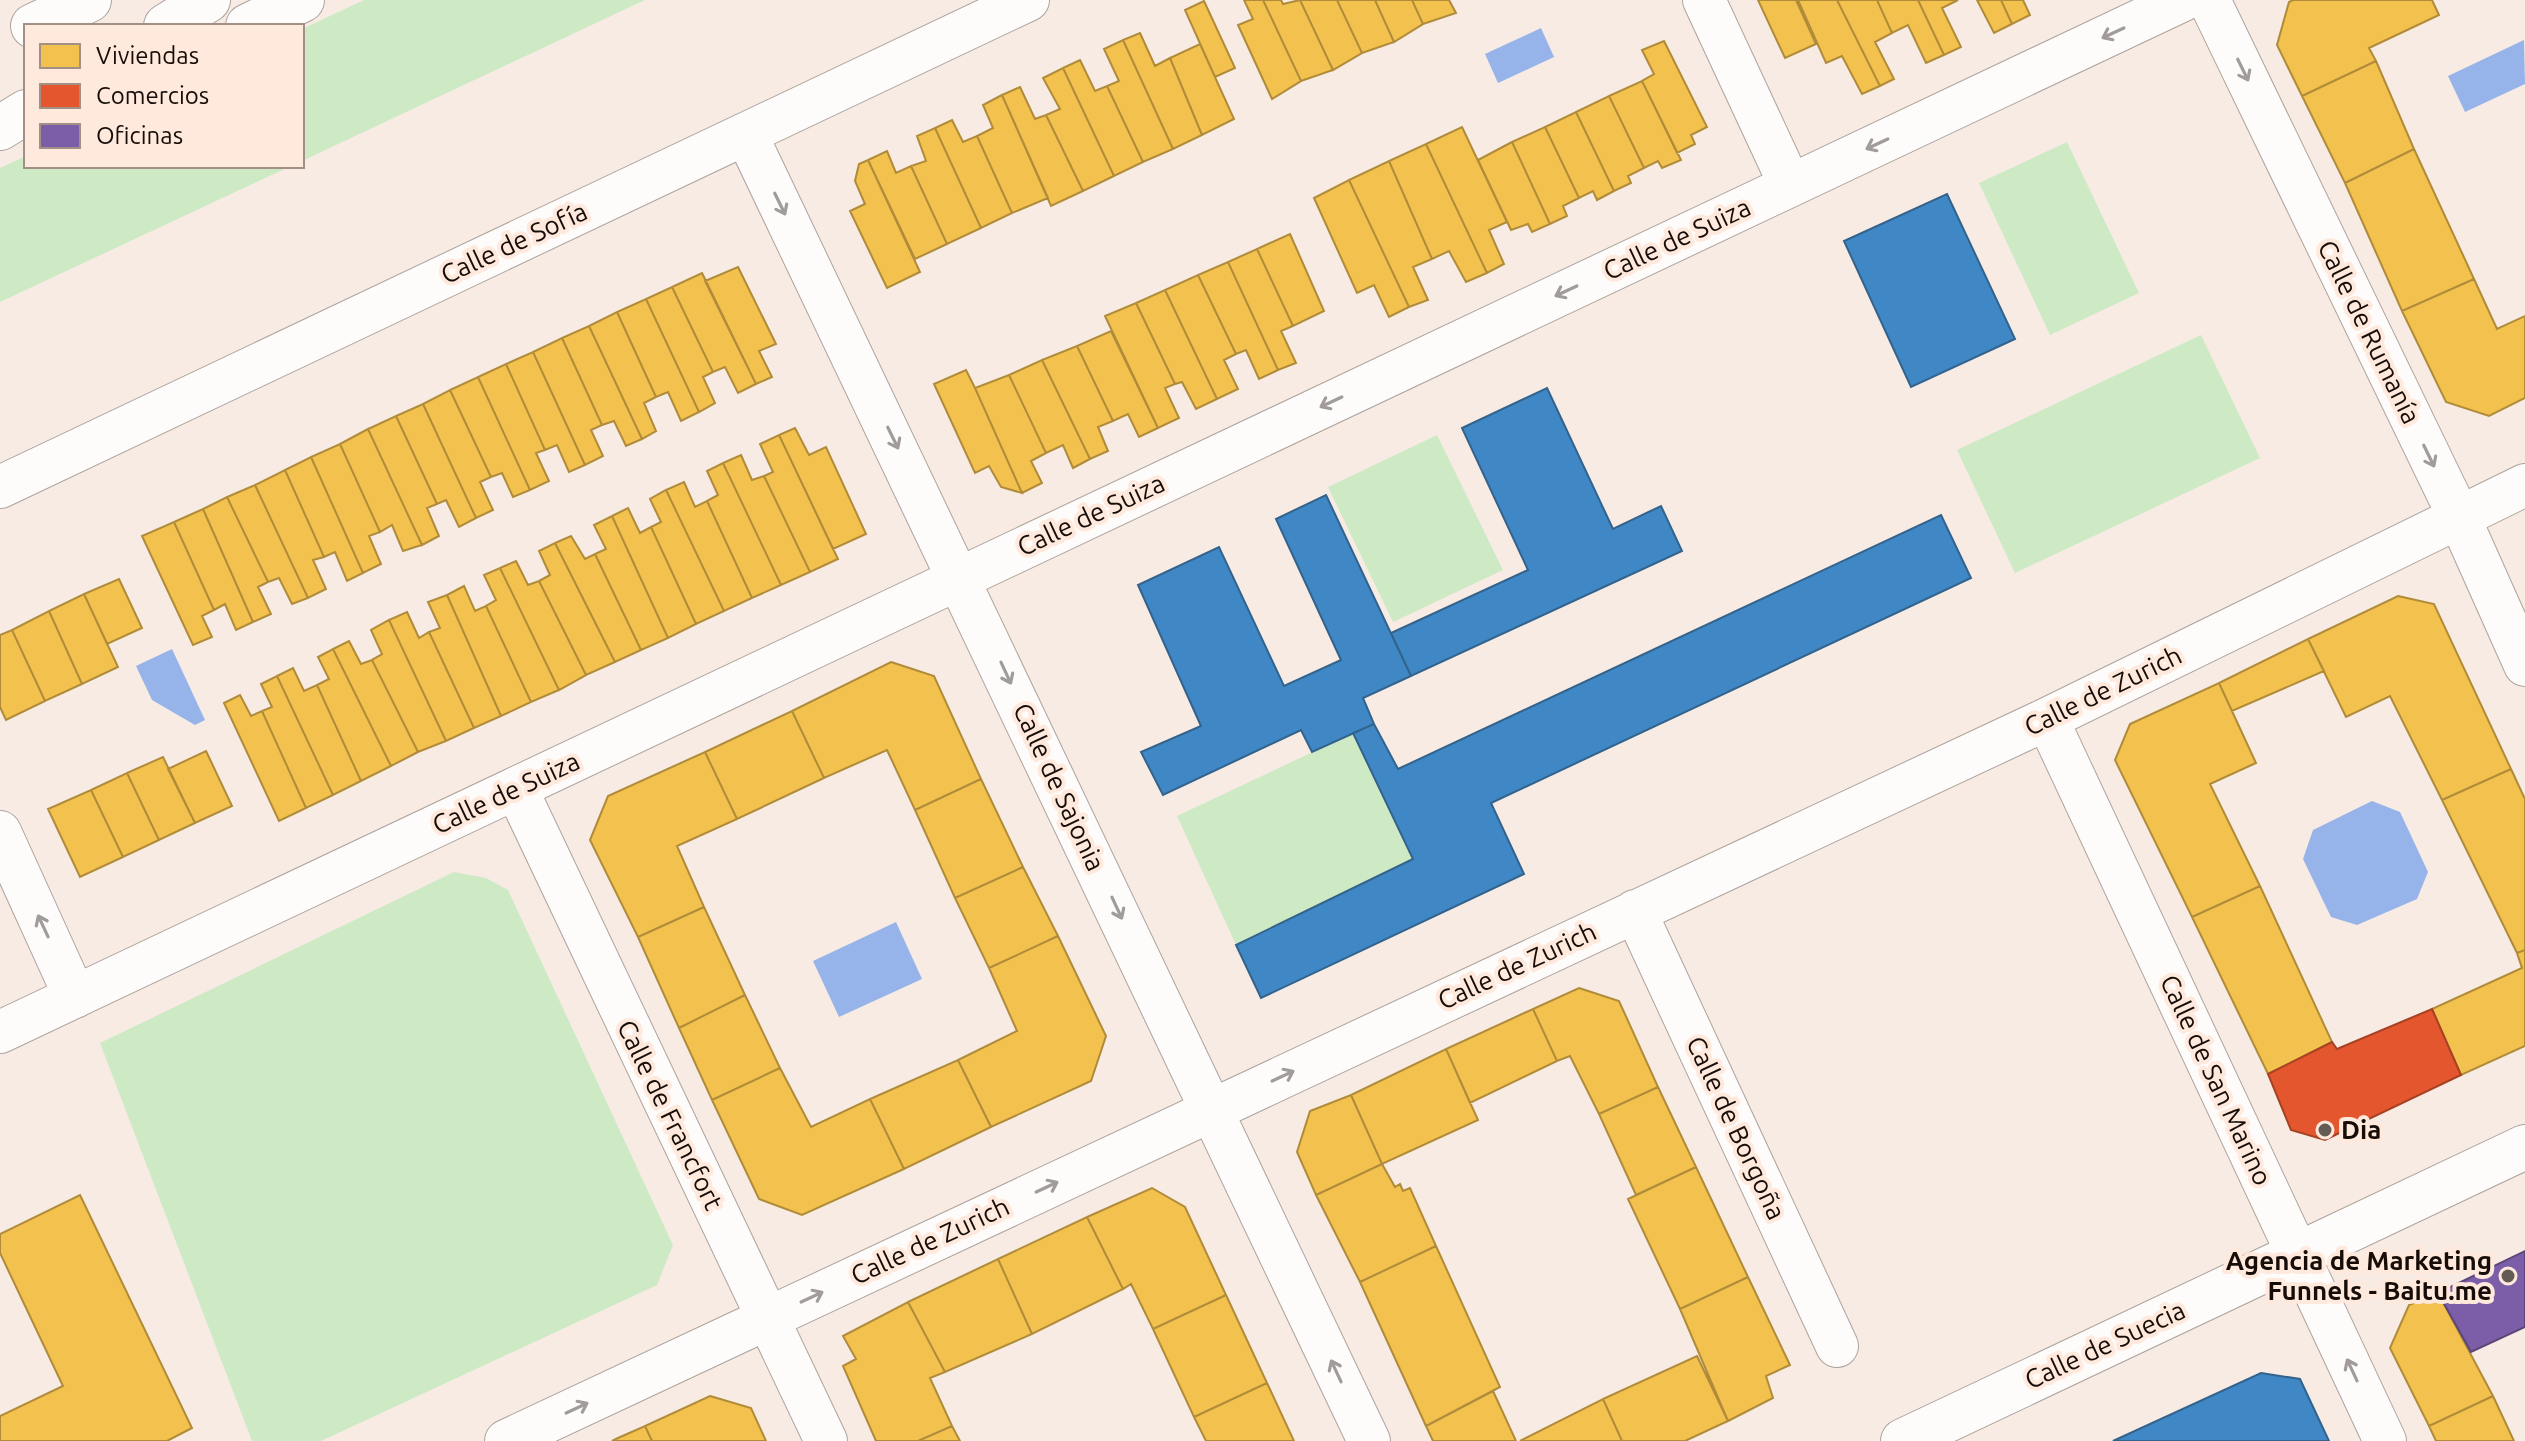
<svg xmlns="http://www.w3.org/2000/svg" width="2525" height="1441" viewBox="0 0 2525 1441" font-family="Ubuntu,sans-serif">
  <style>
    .green { fill: #ceeac5 }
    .water { fill: #96b4ea }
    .homes { fill: #f2c14e; stroke: #b08b39; stroke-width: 2 }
    .shops { fill: #e4572e; stroke: #a64123; stroke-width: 2 }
    .offices { fill: #7b5ea7; stroke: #5d4677; stroke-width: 2 }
    .schools { fill: #3f88c5; stroke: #33638c; stroke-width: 2 }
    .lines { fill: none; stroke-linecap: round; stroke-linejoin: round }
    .minor-casing { stroke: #ada39d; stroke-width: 44 }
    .tertiary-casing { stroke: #ada39d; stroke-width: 46 }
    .motorway-casing { stroke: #ada39d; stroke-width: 46 }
    .minor { stroke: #fefcfb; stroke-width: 42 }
    .tertiary { stroke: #fefcfb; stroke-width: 44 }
    .motorway { stroke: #fefcfb; stroke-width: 44 }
    .oneway { stroke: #a19c9a }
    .poi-dot { fill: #655b55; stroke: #ffe8dc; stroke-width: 3 }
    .labels { text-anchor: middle; stroke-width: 8; stroke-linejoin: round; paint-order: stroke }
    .street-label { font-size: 26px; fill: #160d08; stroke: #ffe8dc }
    .poi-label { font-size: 26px; font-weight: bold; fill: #160d08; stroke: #ffe8dc; text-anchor: start }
  </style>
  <rect width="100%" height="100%" fill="#f7ebe4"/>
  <path class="green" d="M364,0H645L302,161V29Z
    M2067,142L2139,293L2050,335L1979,183Z
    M26,156V166H291L0,302V168Z
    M2201,335L2260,458L2015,573L1957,450Z
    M1437,435L1503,570L1393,622L1328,487Z
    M1353,733L1413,859L1236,945L1177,816Z
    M454,872L486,878L508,890L673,1245L657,1285L321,1441H252L100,1043Z"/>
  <path class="water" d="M1541,28L1554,57L1498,83L1485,54Z
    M2524,40L2525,84L2465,112L2448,76Z
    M172,649L205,720L195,725L152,700L136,666Z
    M2372,801L2400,812L2428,872L2417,899L2357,925L2331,917L2303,859L2313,830Z
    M896,922L922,979L839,1017L813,961Z"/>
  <path class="homes" d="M1244,0H1263L1301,81L1272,99L1238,25L1253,19Z
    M1263,0H1281L1283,4L1300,0L1333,70L1301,81Z
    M1300,0H1337L1362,53L1333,70Z
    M1337,0H1375L1394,42L1362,53Z
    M1375,0H1412L1423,24L1394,42Z
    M1412,0H1449L1456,13L1423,24Z
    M1758,0H1796L1816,44L1785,58Z
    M1798,0H1837L1880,86L1862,94L1842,56L1826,63Z
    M1837,0H1877L1892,33L1875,42L1894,79L1880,86Z
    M1877,0H1918L1944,55L1926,63L1908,25L1892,33Z
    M1918,0H1958L1942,8L1961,47L1944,55Z
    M1977,0H2001L2012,24L1994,33Z
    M2001,0H2023L2030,15L2012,24Z
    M2293,0H2432L2439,15L2369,48L2376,61L2302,96L2277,45L2289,2Z
    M1204,1L1235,68L1215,77L1185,10Z
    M1140,33L1155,66L1170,58L1202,135L1173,149L1123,40Z
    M1123,40L1173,149L1143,162L1107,86L1119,81L1104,49Z
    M1664,41L1707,127L1691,135L1695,144L1677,153L1642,81L1654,74L1642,50Z
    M1200,44L1234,119L1202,135L1170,58Z
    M1080,60L1095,91L1107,86L1143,162L1114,176L1063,68Z
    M2376,61L2414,149L2345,183L2302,96Z
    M1063,68L1114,176L1083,191L1046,115L1060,109L1043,78Z
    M1642,81L1681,160L1662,168L1658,161L1644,168L1609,96Z
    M1020,87L1035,119L1046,115L1083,191L1051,206L1002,95Z
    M1002,95L1048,198L1012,213L977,136L993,128L983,105Z
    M1609,96L1644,168L1628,176L1631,183L1614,191L1576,112Z
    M1576,112L1614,191L1597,200L1593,191L1579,198L1545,127Z
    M952,120L963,142L977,136L1012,213L981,228L935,128Z
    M1462,127L1507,222L1489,230L1504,264L1487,273L1426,144Z
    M1545,127L1579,198L1563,206L1567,216L1550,224L1512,142Z
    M935,128L981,228L947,244L911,166L926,161L917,136Z
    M1512,142L1550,224L1532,232L1528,224L1511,230L1478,160Z
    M1426,144L1487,273L1466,282L1449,251L1432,259L1389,161Z
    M2414,149L2474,279L2402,311L2345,183Z
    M887,151L896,173L911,166L947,244L915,259L868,160Z
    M868,160L920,272L887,288L850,211L865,204L855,181L859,164Z
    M1389,161L1432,259L1413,267L1428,300L1409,307L1349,180Z
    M1349,180L1409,307L1389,317L1374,285L1357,293L1314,198Z
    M1290,234L1324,311L1293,326L1257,249Z
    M1257,249L1293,326L1281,331L1296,363L1278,370L1228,262Z
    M1228,262L1278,370L1259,379L1246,350L1236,354L1198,275Z
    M738,267L776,344L759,351L772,377L756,384L705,281Z
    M702,273L756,384L738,393L725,367L713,372L672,287Z
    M1198,275L1236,354L1224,360L1238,389L1217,399L1165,290Z
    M2474,279L2497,329L2525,316V398L2489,416L2446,402L2402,311Z
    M672,287L713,372L703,377L715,403L699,412L646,299Z
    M1165,290L1217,399L1196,409L1182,382L1175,384L1136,303Z
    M646,299L699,412L681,421L668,392L656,397L617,312Z
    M1136,303L1175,384L1165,388L1179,418L1158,428L1105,316Z
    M617,312L656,397L644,403L656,431L642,439L589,326Z
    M589,326L642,439L626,446L614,421L602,425L562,338Z
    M1111,331L1158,428L1139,437L1128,414L1113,421L1077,346Z
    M562,338L602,425L591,430L603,456L585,465L533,352Z
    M1077,346L1113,421L1098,427L1108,451L1090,459L1042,360Z
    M533,352L585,465L569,472L557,445L545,450L506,364Z
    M1042,360L1090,459L1073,468L1063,445L1046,453L1009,375Z
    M506,364L545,450L536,453L549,481L530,490L478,377Z
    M966,370L975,388L1022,493L1001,487L989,466L975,473L934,384Z
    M1009,375L1046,453L1031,461L1042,483L1022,493L975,388Z
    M478,377L530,490L513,497L502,473L491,477L450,390Z
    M450,390L491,477L480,482L493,510L476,518L423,404Z
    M423,404L476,518L459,527L446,500L437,504L396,416Z
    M396,416L437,504L427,508L439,536L422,545L368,429Z
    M795,428L809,455L826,447L866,534L833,549L779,435Z
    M368,429L422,545L403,551L392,525L380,532L340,444Z
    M779,435L838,559L810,572L764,476L773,472L760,444Z
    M340,444L380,532L369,536L381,564L363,573L311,457Z
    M741,455L752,480L764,476L810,572L781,585L723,463Z
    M311,457L363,573L347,581L335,552L324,557L285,470Z
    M723,463L781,585L752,598L707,501L718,495L707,471Z
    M285,470L324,557L313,560L326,589L308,598L255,485Z
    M684,482L695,507L707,501L752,598L724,611L666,490Z
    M255,485L308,598L292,604L279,578L268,582L227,497Z
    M666,490L724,611L696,624L651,527L661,522L650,499Z
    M227,497L268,582L258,587L271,614L253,622L203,509Z
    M628,508L640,533L651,527L696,624L668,638L612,516Z
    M203,509L253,622L236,630L225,604L214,610L174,522Z
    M612,516L668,638L641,650L595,554L606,549L594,525Z
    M174,522L214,610L202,616L212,637L193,645L142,536Z
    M571,536L585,559L595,554L641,650L615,662L555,543Z
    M555,543L615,662L586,675L539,581L550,575L539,551Z
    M516,561L528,585L539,581L586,675L559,690L500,568Z
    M500,568L559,690L531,702L486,606L496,600L484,575Z
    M119,579L142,628L107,644L84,594Z
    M464,586L475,611L486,606L531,702L501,716L447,595Z
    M84,594L118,667L82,684L49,611Z
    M447,595L501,716L474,728L429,632L440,628L428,602Z
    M2398,596L2434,604L2511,769L2442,800L2390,696L2346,717L2308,639Z
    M49,611L82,684L45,701L12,630Z
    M407,612L419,638L429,632L474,728L446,741L389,620Z
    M389,620L446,741L418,752L372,660L382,654L371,630Z
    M12,630L45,701L6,720L0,707V635Z
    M2308,639L2324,671L2232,711L2219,683Z
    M349,641L361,664L372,660L418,752L391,766L333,649Z
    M333,649L391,766L361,781L317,685L329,679L318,657Z
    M891,662L934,676L981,779L915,810L887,750L824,778L792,711Z
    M293,668L304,691L317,685L361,781L333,795L277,676Z
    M277,676L333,795L306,808L262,711L272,707L261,684Z
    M2219,683L2256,763L2210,784L2260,886L2192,917L2115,760L2130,724Z
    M240,695L251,716L262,711L306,808L279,821L224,703Z
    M792,711L824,778L737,819L705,752Z
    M206,751L232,806L195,823L168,769Z
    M705,752L737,819L677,846L704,907L638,937L590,840L608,796Z
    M163,757L195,823L159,840L127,773Z
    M2511,769L2525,799V950L2517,953L2442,800Z
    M127,773L159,840L123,857L91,790Z
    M981,779L1023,867L955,898L915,810Z
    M91,790L123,857L80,877L48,809Z
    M1023,867L1058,936L989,968L955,898Z
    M2260,886L2332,1042L2268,1074L2192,917Z
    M704,907L745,995L679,1028L638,937Z
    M1058,936L1106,1036L1091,1081L991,1127L958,1060L1017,1031L989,968Z
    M2525,950V1046L2461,1075L2432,1009L2522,968L2517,953Z
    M1579,988L1619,1001L1658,1087L1599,1114L1570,1056L1557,1061L1533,1009Z
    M745,995L780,1068L712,1100L679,1028Z
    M1533,1009L1557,1061L1470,1103L1446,1049Z
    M1446,1049L1478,1120L1382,1164L1351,1095Z
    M958,1060L991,1127L904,1169L870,1099Z
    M780,1068L811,1127L870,1099L904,1169L802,1215L759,1199L712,1100Z
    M1658,1087L1696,1167L1636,1195L1599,1114Z
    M1351,1095L1382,1164L1316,1195L1297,1152L1310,1111Z
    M1382,1164L1395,1187L1400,1184L1403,1191L1410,1188L1436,1246L1360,1282L1316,1195Z
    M1696,1167L1748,1277L1680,1309L1628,1199Z
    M1152,1188L1185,1207L1226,1295L1153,1329L1131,1284L1123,1289L1087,1217Z
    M80,1195L192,1428L167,1441H0V1416L63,1386L0,1253V1234Z
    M1087,1217L1123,1289L1032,1334L998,1259Z
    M1436,1246L1500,1387L1426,1426L1360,1282Z
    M998,1259L1032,1334L945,1372L908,1302Z
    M1748,1277L1790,1365L1766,1376L1773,1398L1728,1421L1680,1309Z
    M2438,1293L2493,1396L2429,1426L2390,1348L2409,1305Z
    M1226,1295L1267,1383L1194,1417L1153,1329Z
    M908,1302L945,1372L930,1378L952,1426L918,1441H876L843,1366L856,1359L843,1336Z
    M1697,1356L1728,1421L1685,1441H1622L1603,1399Z
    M1267,1383L1294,1441H1206L1194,1417Z
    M1493,1391L1516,1441H1433L1426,1426Z
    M710,1396L751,1408L766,1441H652L645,1426Z
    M2493,1396L2514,1441H2436L2429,1426Z
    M1603,1399L1622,1441H1520Z
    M645,1426L652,1441H612L618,1438Z
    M952,1426L960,1441H918Z"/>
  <path class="shops" d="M2432,1009L2461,1075L2325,1140L2291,1130L2268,1074L2332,1042L2337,1049Z"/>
  <path class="offices" d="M2525,1251V1327L2471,1352L2438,1293Z"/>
  <path class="schools" d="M1947,194L2015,339L1911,387L1844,241Z
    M1547,388L1613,529L1661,506L1682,551L1411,676L1391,633L1528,570L1462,428Z
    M1326,495L1411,676L1363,698L1374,724L1312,752L1301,730L1163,795L1141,752L1201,726L1138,585L1219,547L1284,686L1341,660L1276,519Z
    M1941,515L1971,578L1491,803L1524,874L1261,998L1236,945L1413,859L1353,733L1374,724L1398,769Z
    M2261,1373L2300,1379L2329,1441H2113Z"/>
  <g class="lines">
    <defs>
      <path id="minor" d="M1704,0L1790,185
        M2209,0L2459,517L2525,665
        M746,134L1369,1441
        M0,487L1028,0
        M2047,719L2385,1441
        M516,788L826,1441
        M0,832L75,997
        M1635,911L1837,1346
        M0,1032L2183,0
        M506,1441L2047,719L2525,485"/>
      <path id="tertiary" d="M1903,1441L2525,1147"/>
      <path id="motorway" d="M33,26L89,0
        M166,26L208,0
        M248,26L302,0
        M0,128L26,112"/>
    </defs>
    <use href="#minor" class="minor-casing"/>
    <use href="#tertiary" class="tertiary-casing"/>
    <use href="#motorway" class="motorway-casing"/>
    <use href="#minor" class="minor"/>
    <use href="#tertiary" class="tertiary"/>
    <use href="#motorway" class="motorway"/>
  </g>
  <defs><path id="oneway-shaft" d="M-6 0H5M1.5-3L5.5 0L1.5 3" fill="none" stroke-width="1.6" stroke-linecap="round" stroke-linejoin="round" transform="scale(2)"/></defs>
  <g class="oneway">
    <use href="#oneway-shaft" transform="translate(2113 33) rotate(155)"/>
    <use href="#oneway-shaft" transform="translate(2243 70) rotate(64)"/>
    <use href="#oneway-shaft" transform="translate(1877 144) rotate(155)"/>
    <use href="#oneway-shaft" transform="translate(780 204) rotate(64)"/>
    <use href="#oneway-shaft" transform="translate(1566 291) rotate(155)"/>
    <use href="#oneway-shaft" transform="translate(1331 402) rotate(155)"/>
    <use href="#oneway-shaft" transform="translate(893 438) rotate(64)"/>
    <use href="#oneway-shaft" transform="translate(2429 456) rotate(64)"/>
    <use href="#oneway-shaft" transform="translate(1006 673) rotate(65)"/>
    <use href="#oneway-shaft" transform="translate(1117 908) rotate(65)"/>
    <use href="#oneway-shaft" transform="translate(43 926) rotate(-115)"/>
    <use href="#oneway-shaft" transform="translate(1283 1076) rotate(-25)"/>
    <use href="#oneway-shaft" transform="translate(1047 1187) rotate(-25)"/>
    <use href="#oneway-shaft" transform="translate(812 1297) rotate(-25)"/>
    <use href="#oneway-shaft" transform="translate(2352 1370) rotate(-115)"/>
    <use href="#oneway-shaft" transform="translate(1336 1371) rotate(-115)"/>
    <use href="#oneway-shaft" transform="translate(577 1408) rotate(-25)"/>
  </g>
  <g class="poi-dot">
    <circle cx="2325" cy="1130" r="8"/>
    <circle cx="2508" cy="1276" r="8"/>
  </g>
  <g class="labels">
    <g class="street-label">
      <text transform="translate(1677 239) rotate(-25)" y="9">Calle de Suiza</text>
      <text transform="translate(514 243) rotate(-25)" y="9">Calle de Sofía</text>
      <text transform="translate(2369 332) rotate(64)" y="9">Calle de Rumanía</text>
      <text transform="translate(1091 515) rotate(-25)" y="9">Calle de Suiza</text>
      <text transform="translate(2103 691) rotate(-26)" y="9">Calle de Zurich</text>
      <text transform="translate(1059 787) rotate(65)" y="9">Calle de Sajonia</text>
      <text transform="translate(506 793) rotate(-25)" y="9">Calle de Suiza</text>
      <text transform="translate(1517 966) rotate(-25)" y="9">Calle de Zurich</text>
      <text transform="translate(2216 1080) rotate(65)" y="9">Calle de San Marino</text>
      <text transform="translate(670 1115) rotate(64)" y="9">Calle de Francfort</text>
      <text transform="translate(1736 1128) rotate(65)" y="9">Calle de Borgoña</text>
      <text transform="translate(930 1241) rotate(-25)" y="9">Calle de Zurich</text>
      <text transform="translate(2105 1345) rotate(-25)" y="9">Calle de Suecia</text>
    </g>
    <g class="poi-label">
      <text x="2341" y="1139">Dia</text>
      <text x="2492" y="1270" text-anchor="end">Agencia de Marketing<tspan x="2492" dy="30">Funnels - Baitu.me</tspan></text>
    </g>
  </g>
  <rect x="24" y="24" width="280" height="144" fill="#ffe8dc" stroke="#a29087" stroke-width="2"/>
  <rect x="40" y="44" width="40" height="24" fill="#f2c14e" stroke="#a29087" stroke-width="2"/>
  <text x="96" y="64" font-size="24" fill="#160d08">Viviendas</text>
  <rect x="40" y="84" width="40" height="24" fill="#e4572e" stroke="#a29087" stroke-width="2"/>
  <text x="96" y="104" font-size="24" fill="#160d08">Comercios</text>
  <rect x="40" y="124" width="40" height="24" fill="#7b5ea7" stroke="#a29087" stroke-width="2"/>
  <text x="96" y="144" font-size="24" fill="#160d08">Oficinas</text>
</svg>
